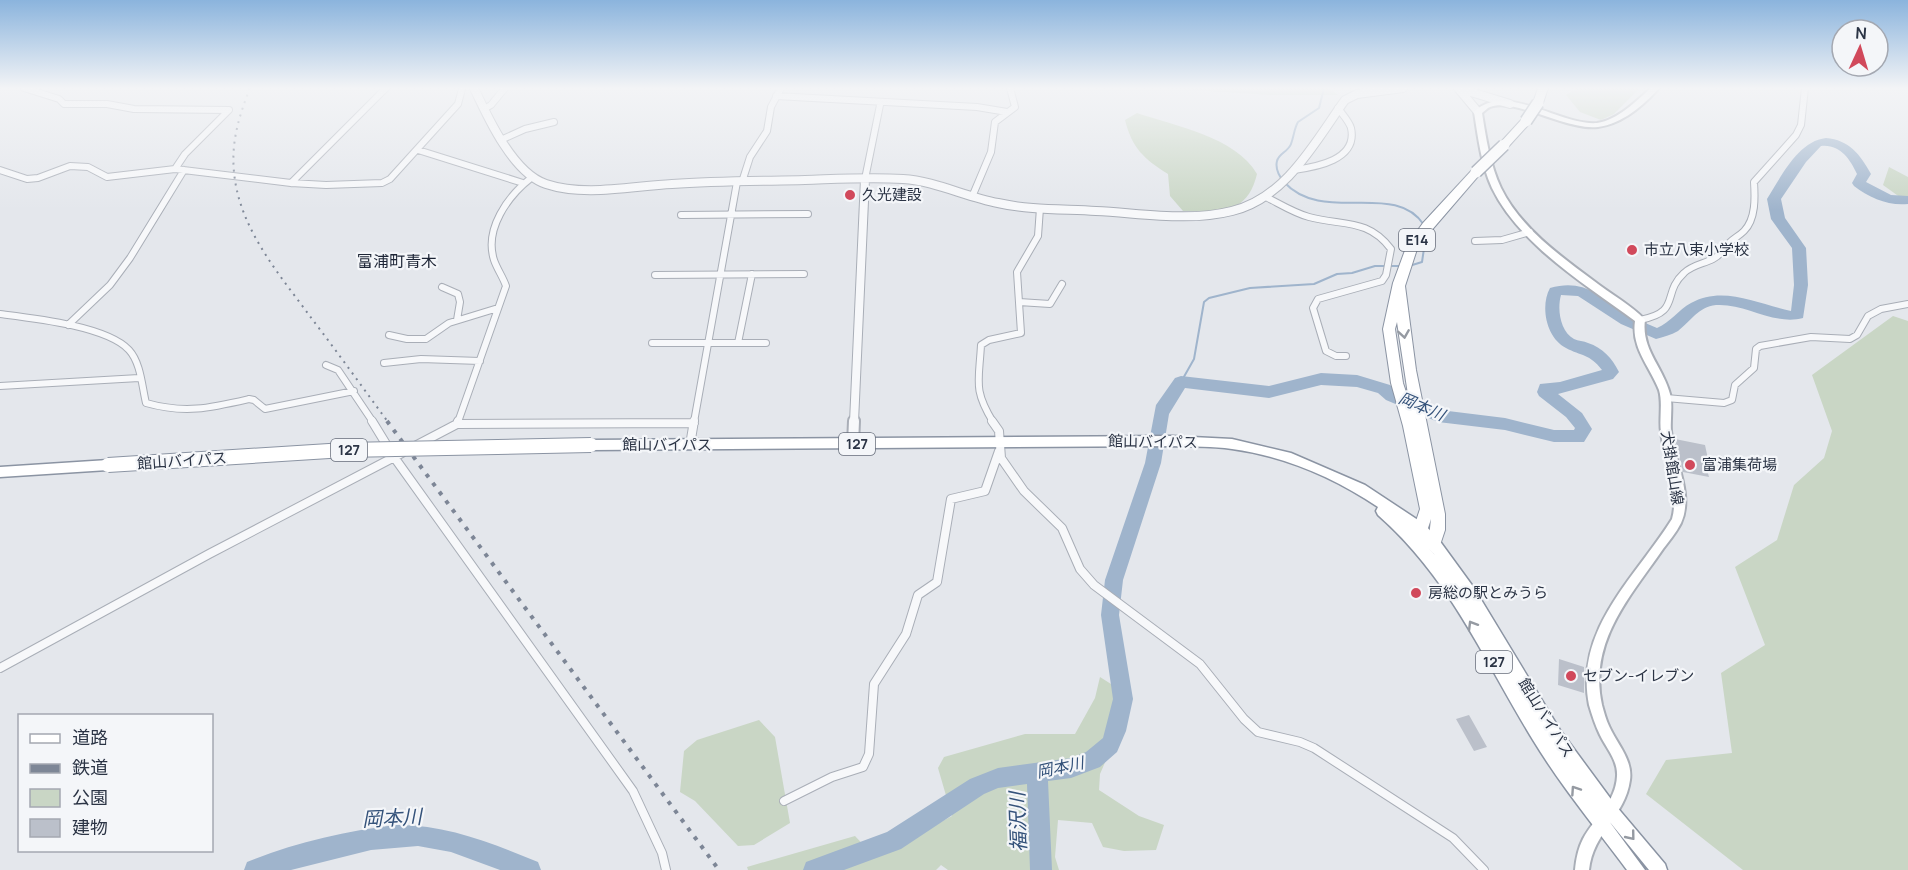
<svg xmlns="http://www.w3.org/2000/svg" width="1908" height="870" viewBox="0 0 1908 870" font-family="Manrope,'Noto Sans JP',sans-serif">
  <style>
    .green { fill: #c9d6c5 }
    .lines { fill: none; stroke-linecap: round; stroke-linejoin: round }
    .stream { stroke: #9fb4cc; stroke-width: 2 }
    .river { fill: #9fb4cc; fill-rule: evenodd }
    .building { fill: #bbc0ca }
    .minor-far1-casing { stroke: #a9aeb7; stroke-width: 8 }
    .minor-casing { stroke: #a9aeb7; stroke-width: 10 }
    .tertiary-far1-casing { stroke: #a9aeb7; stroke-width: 10 }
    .tertiary-casing { stroke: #a9aeb7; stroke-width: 14 }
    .secondary-casing { stroke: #a9aeb7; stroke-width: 4 }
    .trunk-casing { stroke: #8b94a3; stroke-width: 3 }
    .motorway-casing { stroke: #8b94a3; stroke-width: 2 }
    .minor-far1 { stroke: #f7f8fa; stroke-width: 6 }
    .minor { stroke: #f7f8fa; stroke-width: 8 }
    .tertiary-far1 { stroke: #f7f8fa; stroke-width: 8 }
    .tertiary { stroke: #f7f8fa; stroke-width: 10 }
    .secondary { fill: #fff; fill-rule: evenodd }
    .trunk { fill: #fff; fill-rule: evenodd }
    .motorway { fill: #fff; fill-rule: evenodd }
    .rail-far1 { stroke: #7d8696; stroke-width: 2; stroke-dasharray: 2 5; stroke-linecap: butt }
    .rail { stroke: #7d8696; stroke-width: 4; stroke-dasharray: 4 7; stroke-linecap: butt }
    .trunk-bridge-casing { stroke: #8b94a3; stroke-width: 16; stroke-linecap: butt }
    .motorway-bridge-casing { stroke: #8b94a3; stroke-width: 14; stroke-linecap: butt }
    .trunk-bridge { stroke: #fff; stroke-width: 14 }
    .motorway-bridge { stroke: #fff; stroke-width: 11 }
    .oneway { stroke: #959aa2 }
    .poi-dot { fill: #d1495b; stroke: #f4f6f9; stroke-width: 2 }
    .labels { text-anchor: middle; stroke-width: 4.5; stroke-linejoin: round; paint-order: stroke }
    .shield { fill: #f4f6f9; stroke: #676e7b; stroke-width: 1.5 }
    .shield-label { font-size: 14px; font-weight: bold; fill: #2b3445 }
    .poi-label { font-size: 15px; fill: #2b3445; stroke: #f4f6f9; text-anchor: start }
    .street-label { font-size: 15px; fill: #2b3445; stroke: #f4f6f9 }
    .neighbourhood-label { font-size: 16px; fill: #1d2536; stroke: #f4f6f9 }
    .water-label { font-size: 16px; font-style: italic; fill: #34527a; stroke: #f4f6f9 }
    .near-water-label { font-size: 20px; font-style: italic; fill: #34527a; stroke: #f4f6f9 }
  </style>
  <rect width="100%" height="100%" fill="#e4e7ec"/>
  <path class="green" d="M1163,88H1329L1338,95H1270Z
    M1577,88H1640L1614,114L1601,120L1580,112L1566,95Z
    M1137,113C1175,126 1236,137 1257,174C1247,216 1218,212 1183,211L1170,196L1168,174C1144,159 1132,148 1125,120Z
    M1889,167L1908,177V203L1883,185Z
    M1893,316L1908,321V870H1743L1646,794L1666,760L1732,753L1721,673L1765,645L1735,567L1777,540L1794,485L1824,458L1832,431L1812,375Z
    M1100,677L1133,698L1100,774L1099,790L1139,816L1164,825L1156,850L1124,851L1103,847L1092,823L1058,820L1055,857L1059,870H948L941,865L936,870H748L747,867L855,836L875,857L952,816L938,768L944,757L1025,734H1075L1095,698Z
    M759,720L775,737L790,823L754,845L738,846L695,801L680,792L684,751L697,740Z"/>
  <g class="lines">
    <path class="stream" d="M1324,88L1319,108L1298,122C1294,129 1294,136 1291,144C1288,152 1279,153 1277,161C1275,169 1279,176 1284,182C1323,225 1395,180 1424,225
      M1409,266L1422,262L1426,235
      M1181,382L1194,359L1204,302L1209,298L1250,288L1314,284L1337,274L1352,273L1375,266H1402"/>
    <path class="river" d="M1826,138C1849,140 1860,154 1871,174L1866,182L1891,195L1908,196V204C1888,206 1870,198 1854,186L1852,183L1857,174C1850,159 1840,144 1821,146L1806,162L1781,199L1785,218L1806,248L1808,285L1803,318C1774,326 1746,303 1716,305C1698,307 1691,321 1678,331C1671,335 1663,337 1656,339L1621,324L1578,296L1561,295C1557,309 1560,331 1574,339C1578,341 1584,341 1588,343C1603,348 1612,358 1619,372L1613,379L1558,394L1582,413L1592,429L1584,442H1554L1505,430L1438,422L1386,400L1378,393L1357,387L1321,385L1269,398L1185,388L1169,414L1161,463L1123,580L1119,615L1133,699L1126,731L1117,752L1100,767L1071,778L1048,781L1052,870H1030L1027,784L998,788L984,794L901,849L844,870H803L806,862L887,832L970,779L998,768L1071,758L1086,752L1103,738L1113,699L1101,615L1105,580L1145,463L1156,405L1175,378L1181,376L1269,386L1321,373L1357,375L1390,385L1398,392L1440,410L1505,418L1554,430H1574L1575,428L1566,417L1539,396L1537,392L1540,384L1560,382L1602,370C1590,354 1581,356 1566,348C1546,338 1540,306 1550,288C1582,279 1597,294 1623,311C1634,318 1645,323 1657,328C1671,322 1678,310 1691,303C1723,285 1758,304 1791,311L1794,285L1792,248L1771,219L1767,199C1781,177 1798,141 1826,138Z
      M395,825C445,824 492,843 538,862L541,870H500L451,852L418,846L371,850L291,870H244L247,862C293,843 346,831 395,825Z"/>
  </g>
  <path class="building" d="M1675,439L1705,445L1708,459L1704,458L1709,477L1683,472Z
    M1559,659L1584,667V693L1558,685Z
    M1469,715L1487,747L1474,751L1456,719Z"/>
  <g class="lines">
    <defs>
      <path id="minor-far1" d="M24,88L59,99L64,104H107L134,109L229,110L185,154L175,169
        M776,96L977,107L1007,112
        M484,109L491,105L505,88
        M503,139L525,129L554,122
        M418,150L523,183
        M0,170L27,179L38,178L70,166L88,167L107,177L175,169L291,183L326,185L382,183L390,179L458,104L462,89
        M1294,170C1316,167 1358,160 1351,128C1349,121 1342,114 1338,108
        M865,179L880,105
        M742,182L750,157L767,131L771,107L781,88
        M291,183L386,88
        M972,197L991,152L995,122L1015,107L1010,88
        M1266,197C1280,204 1294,213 1309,217C1342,226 1368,218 1391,249L1386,275L1382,281L1318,299L1313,308L1326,351L1336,356H1346
        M681,215L808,214
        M1475,241L1502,240L1530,232
        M655,275L804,274
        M442,287L458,294L460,302L457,320
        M1019,302L1050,304L1062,284
        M0,314C32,318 107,326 129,350C141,363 142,387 146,403C185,414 210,408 249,399L254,400L265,409L354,391
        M1640,320C1682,312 1661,294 1684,273C1692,265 1703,264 1713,259C1721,255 1724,249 1729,243C1734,238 1739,236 1744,231C1756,219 1755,197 1754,182L1796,135L1801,125L1805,88
        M68,325L110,285L130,258L184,170
        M389,335L407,339H426L449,323L498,308
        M652,343H766
        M738,343L752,274
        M384,363L421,359L480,361
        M326,365L338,370L373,422
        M0,386L139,378
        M1666,398L1724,403L1732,400L1735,385L1754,368L1756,349L1760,346L1811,337L1850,339L1857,335L1868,316L1881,309L1908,304
        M458,422L506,286C503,277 497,269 494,260C484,229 508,196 531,178
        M694,422L737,182
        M993,422C973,389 979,382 981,345L989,340L1021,333L1017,272L1038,236L1040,208"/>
      <path id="minor" d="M372,421L394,457L633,791L662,853L666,870
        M992,421L999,431L1001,458L1024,491L1062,528L1080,569L1094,585L1200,664L1244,719L1258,732L1300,742L1314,748L1453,838L1484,870
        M457,424L458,421
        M690,445L694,421
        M415,446L457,424L694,423
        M0,668L209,554L402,453
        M784,801L832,777L863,767L869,754L874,684L906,634L918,595L937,582L951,499L985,491L999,451"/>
      <path id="tertiary-far1" d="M474,88C488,118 513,173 546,184C585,197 632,186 672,184C716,181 761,181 805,180C837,179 870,177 903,179C935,181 966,197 998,203C1029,210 1063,209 1096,211C1140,213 1189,222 1232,211C1286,198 1315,142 1345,100L1357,94L1403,88
        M1458,88L1510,104
        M1458,88L1478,112
        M854,422L865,179"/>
      <path id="tertiary" d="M853,444L854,421"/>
      <path id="secondary" d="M1651,88H1659C1644,105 1622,124 1598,127C1567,131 1513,97 1490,107C1487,108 1485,111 1482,113C1486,138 1490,165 1501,188C1520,227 1560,256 1594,281C1609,293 1633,306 1645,320C1641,349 1663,367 1670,394C1673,406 1670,419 1671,431C1674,460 1694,495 1681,523C1676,533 1669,541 1663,549C1630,597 1588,642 1602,705C1604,712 1606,720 1609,726C1617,744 1633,760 1630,780C1625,817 1593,832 1589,870H1575C1576,859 1578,849 1583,839C1594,818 1616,802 1617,776C1618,760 1606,748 1600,735C1595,725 1592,715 1589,705C1574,629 1636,577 1672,519C1680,491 1664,460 1661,432C1659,419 1663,403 1659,390C1650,367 1631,348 1635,321C1586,285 1519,244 1492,188C1481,164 1478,137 1474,112C1505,81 1560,126 1597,123C1618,120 1636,101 1651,88Z"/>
      <path id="trunk" d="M1172,436L1232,439L1291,453L1365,485L1424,524L1439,540L1474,588L1560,730L1616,806L1665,864L1667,870H1649L1609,821L1645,870H1627C1595,827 1561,786 1533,740C1484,660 1450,578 1378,515L1376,511L1378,507C1335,478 1284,456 1232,449C1213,446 1192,447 1172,446L591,450L587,448L585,445L587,442L591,440ZM1413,531L1435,555L1434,554Z
        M108,460L112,462L114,465L112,468L108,470L0,477V467Z"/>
      <path id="motorway" d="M1538,88H1548L1543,103L1538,106L1533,103Z
        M1526,118L1530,119V123L1508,147H1500V143L1522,119Z
        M1476,169L1480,170V174L1418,246L1405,286L1416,370L1445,514V530L1439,548C1431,551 1419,549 1411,546L1409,542L1420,509L1403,426L1391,383L1383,329L1393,283L1407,245L1423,223L1472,170ZM1397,322L1409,401L1403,383L1395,329ZM1431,519L1429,537H1425Z"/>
    </defs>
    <use href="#minor-far1" class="minor-far1-casing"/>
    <use href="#minor" class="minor-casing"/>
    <use href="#tertiary-far1" class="tertiary-far1-casing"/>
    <use href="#tertiary" class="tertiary-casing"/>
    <use href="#secondary" class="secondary-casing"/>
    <use href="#trunk" class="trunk-casing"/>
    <use href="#motorway" class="motorway-casing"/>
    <use href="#minor-far1" class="minor-far1"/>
    <use href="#minor" class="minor"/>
    <use href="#tertiary-far1" class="tertiary-far1"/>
    <use href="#tertiary" class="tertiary"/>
    <use href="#secondary" class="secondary"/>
    <use href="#trunk" class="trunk"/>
    <use href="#motorway" class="motorway"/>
    <path class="rail-far1" d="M250,88C239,116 231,142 234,172C239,229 280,275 312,319C338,353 363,388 388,422"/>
    <path class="rail" d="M387,421L719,870"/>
    <defs>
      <path id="trunk-bridge" d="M108,465L345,450L591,445"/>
      <path id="motorway-bridge" d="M1526,121L1538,103
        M1476,172L1504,145"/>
    </defs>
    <use href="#trunk-bridge" class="trunk-bridge-casing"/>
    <use href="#motorway-bridge" class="motorway-bridge-casing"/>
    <use href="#trunk-bridge" class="trunk-bridge"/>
    <use href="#motorway-bridge" class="motorway-bridge"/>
  </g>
  <defs><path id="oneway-chevron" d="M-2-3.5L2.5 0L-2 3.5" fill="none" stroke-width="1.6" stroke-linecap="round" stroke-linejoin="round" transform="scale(1.5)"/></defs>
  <g class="oneway">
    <use href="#oneway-chevron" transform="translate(1404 334) rotate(81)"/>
    <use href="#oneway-chevron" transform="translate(1472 625) rotate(-121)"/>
    <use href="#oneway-chevron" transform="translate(1575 790) rotate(-124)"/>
    <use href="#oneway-chevron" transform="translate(1631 836) rotate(51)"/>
  </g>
  <linearGradient id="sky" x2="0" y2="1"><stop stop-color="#8bb4dd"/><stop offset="0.42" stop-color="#f3f4f6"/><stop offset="1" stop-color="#f3f4f6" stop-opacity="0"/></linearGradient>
  <rect width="1908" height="210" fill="url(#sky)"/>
  <g class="poi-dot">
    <circle cx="850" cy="195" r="6"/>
    <circle cx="1632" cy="250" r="6"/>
    <circle cx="1690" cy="465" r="6"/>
    <circle cx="1416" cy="593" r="6"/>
    <circle cx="1571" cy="676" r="6"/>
  </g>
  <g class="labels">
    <g class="shield">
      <rect x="1399" y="229" width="36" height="22" rx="4.5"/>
      <rect x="839" y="433" width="36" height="22" rx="4.5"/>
      <rect x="331" y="439" width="36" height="22" rx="4.5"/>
      <rect x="1476" y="651" width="36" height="22" rx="4.5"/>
    </g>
    <g class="shield-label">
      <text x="1417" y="245">E14</text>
      <text x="857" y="449">127</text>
      <text x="349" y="455">127</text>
      <text x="1494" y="667">127</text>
    </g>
    <g class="poi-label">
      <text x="862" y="200">久光建設</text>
      <text x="1644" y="255">市立八束小学校</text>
      <text x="1702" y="470">富浦集荷場</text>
      <text x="1428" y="598">房総の駅とみうら</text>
      <text x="1583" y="681">セブン-イレブン</text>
    </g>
    <g class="street-label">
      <text transform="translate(1153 442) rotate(1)" y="5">館山バイパス</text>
      <text x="667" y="450">館山バイパス</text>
      <text transform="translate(182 461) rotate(-4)" y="5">館山バイパス</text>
      <text transform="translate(1672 468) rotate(81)" y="5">犬掛館山線</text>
      <text transform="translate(1546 718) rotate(58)" y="5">館山バイパス</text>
    </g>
    <g class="neighbourhood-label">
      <text x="397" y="267">富浦町青木</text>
    </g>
    <g class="water-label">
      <text transform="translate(1422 406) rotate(23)" y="6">岡本川</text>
      <text transform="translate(1060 767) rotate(-12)" y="6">岡本川</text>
    </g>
    <g class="near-water-label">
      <text transform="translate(392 818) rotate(-3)" y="7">岡本川</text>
      <text transform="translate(1018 822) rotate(-92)" y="7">福沢川</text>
    </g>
  </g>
  <rect x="18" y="714" width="195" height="138" fill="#f4f6f9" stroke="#a4a8b1" stroke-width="1.5"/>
  <rect x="30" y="734" width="30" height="9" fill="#ffffff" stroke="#a4a8b1" stroke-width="1.5"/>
  <text x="72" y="744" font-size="18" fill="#2b3445">道路</text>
  <rect x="30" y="764" width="30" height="9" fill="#7d8696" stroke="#a4a8b1" stroke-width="1.5"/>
  <text x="72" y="774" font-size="18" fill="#2b3445">鉄道</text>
  <rect x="30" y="789" width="30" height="18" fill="#c9d6c5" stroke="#a4a8b1" stroke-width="1.5"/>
  <text x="72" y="804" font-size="18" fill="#2b3445">公園</text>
  <rect x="30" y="819" width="30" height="18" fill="#bbc0ca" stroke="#a4a8b1" stroke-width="1.5"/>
  <text x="72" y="834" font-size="18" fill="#2b3445">建物</text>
  <g transform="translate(1860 48) rotate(4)"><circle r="28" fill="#f4f6f9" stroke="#a4a8b1" stroke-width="1.5"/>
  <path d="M0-4.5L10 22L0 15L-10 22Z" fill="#d1495b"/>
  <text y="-9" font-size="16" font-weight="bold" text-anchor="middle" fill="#2b3445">N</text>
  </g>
</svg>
